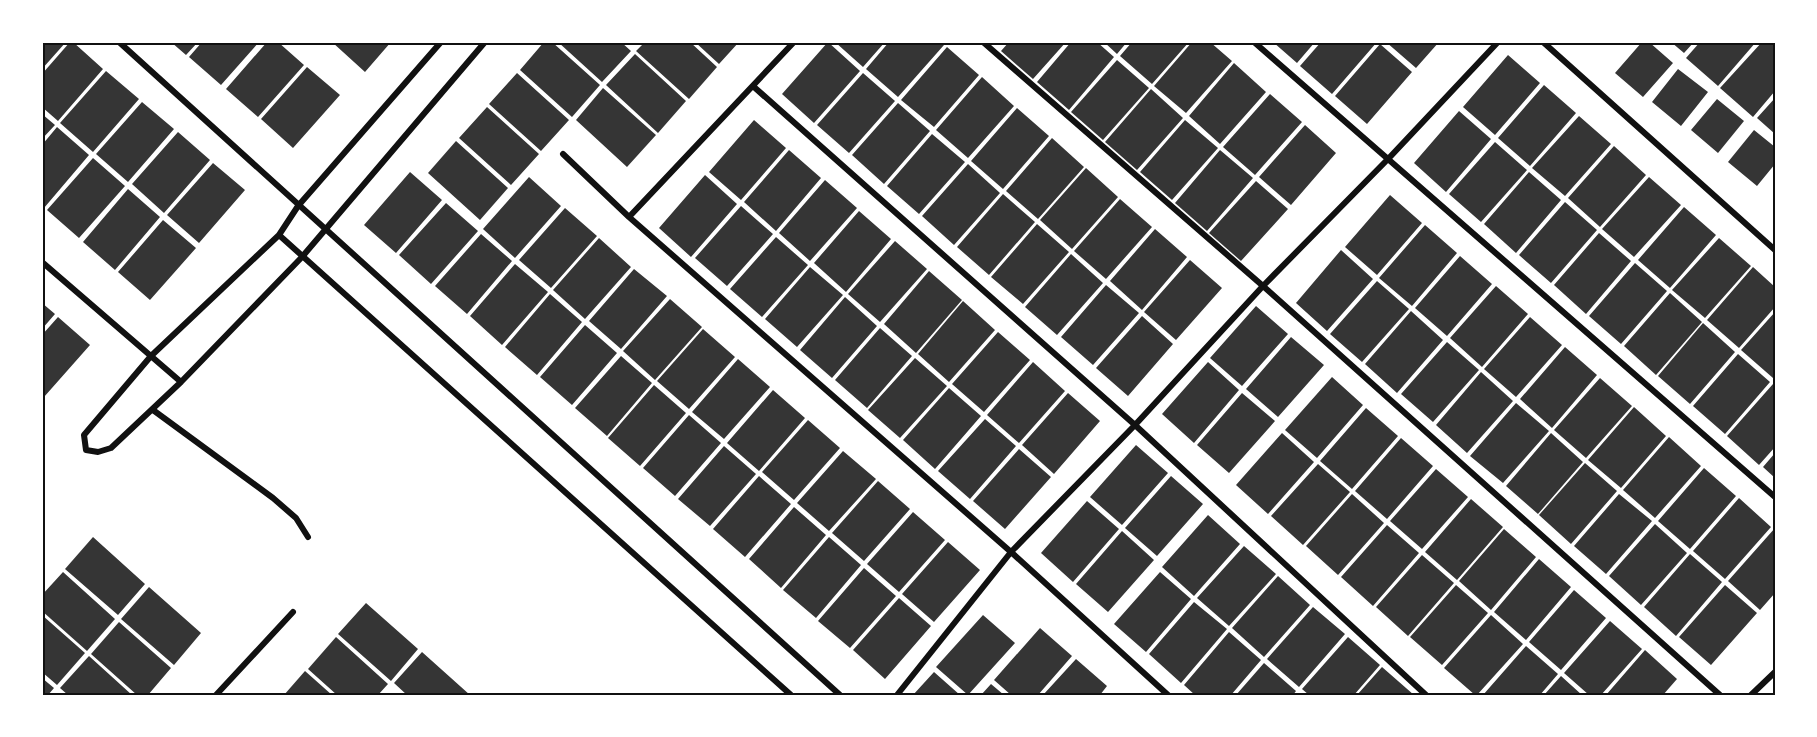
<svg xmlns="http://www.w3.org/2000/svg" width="1817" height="737" viewBox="0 0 1817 737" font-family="Quicksand,sans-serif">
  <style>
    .building { fill: #353535 }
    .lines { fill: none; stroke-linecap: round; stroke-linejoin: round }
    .minor { stroke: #111; stroke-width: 6 }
    .neatline { fill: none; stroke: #111; stroke-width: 2 }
  </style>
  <rect width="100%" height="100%" fill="#fff"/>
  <path class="building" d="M42,42H66L42,69Z
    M70,42H73L103,69L58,121L42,107V74Z
    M171,42H198L186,55Z
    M202,42H259L221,85L189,57Z
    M267,42H278L304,65L258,117L226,89Z
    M332,42H391L365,72Z
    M544,42H552L600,85L572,117L520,70Z
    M558,42H621L631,51L602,82Z
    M645,42H690L717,67L689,99L636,51Z
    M695,42H739L719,64Z
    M828,42L860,71L814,123L782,94Z
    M835,42H885L863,67Z
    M889,42H941L944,45L898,97L866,69Z
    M1009,42H1066L1033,79L1001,51Z
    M1071,42H1097L1114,57L1069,110L1037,82Z
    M1104,42H1127L1117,54Z
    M1132,42H1189L1152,84L1120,56Z
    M1192,42H1210L1232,61L1186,113L1154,86Z
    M1273,42H1315L1297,63Z
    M1321,42H1377L1332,94L1300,66Z
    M1386,42H1439L1416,68Z
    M1642,42H1649L1673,63L1643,97L1615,73Z
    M1671,42H1694L1684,53Z
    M1700,42H1756L1718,86L1686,58Z
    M1762,42L1775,43V91L1753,117L1720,88Z
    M1380,44L1412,72L1367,124L1335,96Z
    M947,47L979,75L934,127L901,100Z
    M635,54L686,101L658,133L606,85Z
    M1508,55L1540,83L1495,135L1463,107Z
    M1117,60L1149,88L1103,140L1071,112Z
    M1234,63L1266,92L1220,144L1189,116Z
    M307,67L340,95L293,148L261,119Z
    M1678,69L1708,92L1681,126L1652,102Z
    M106,71L139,99L93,152L60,123Z
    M517,73L569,120L541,151L489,104Z
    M863,73L895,101L849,153L817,125Z
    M982,77L1014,106L968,158L936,130Z
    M1544,85L1576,113L1530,166L1498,138Z
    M603,88L656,135L627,167L576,120Z
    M1151,89L1183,118L1137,170L1105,142Z
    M1270,94L1302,122L1255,175L1223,147Z
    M1775,98V134L1757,118Z
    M1717,99L1744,121L1718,153L1691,130Z
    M142,102L174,129L128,182L96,154Z
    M898,103L930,131L884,184L852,155Z
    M487,107L539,154L511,185L459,138Z
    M1017,108L1049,136L1003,189L971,161Z
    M1459,111L1491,139L1446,192L1414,163Z
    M42,114L55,125L42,139Z
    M1579,116L1611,144L1565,196L1532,168Z
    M754,120L786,148L741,200L709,172Z
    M1185,120L1218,148L1172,200L1140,172Z
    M1305,125L1336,153L1291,205L1259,177Z
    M57,127L89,155L44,208L42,206V145Z
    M1754,130L1775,147V164L1757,186L1728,162Z
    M178,132L210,160L164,213L132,184Z
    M932,134L965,162L919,214L887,186Z
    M1052,138L1084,167L1038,219L1006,191Z
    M456,141L508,188L480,220L428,173Z
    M1495,142L1527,170L1481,222L1449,194Z
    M1614,146L1646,175L1600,227L1568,198Z
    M789,150L821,178L776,231L744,202Z
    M1220,150L1253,178L1207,231L1175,203Z
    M93,158L125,186L79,238L47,210Z
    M213,163L245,190L199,243L167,215Z
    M968,164L1000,193L954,245L922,216Z
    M1086,168L1118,197L1072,249L1040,220Z
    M410,172L442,200L396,253L364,225Z
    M1529,172L1561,200L1516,253L1484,224Z
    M705,175L737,204L691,257L659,228Z
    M529,177L561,206L515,258L483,229Z
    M1649,177L1681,205L1634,257L1602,229Z
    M825,180L857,208L810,261L779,233Z
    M1256,181L1288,209L1241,261L1209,233Z
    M128,189L160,217L115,270L83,242Z
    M1003,194L1035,222L989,275L957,247Z
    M1390,195L1422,223L1377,275L1345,247Z
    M1120,199L1152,227L1106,279L1074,251Z
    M1565,202L1597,230L1551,283L1519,255Z
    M446,203L478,231L431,284L399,255Z
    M741,206L773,234L727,286L695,258Z
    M1684,207L1716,235L1670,288L1638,260Z
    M565,208L597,236L551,288L519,260Z
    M859,211L891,239L846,292L814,263Z
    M163,220L196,248L150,300L118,272Z
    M1037,224L1069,252L1023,304L991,277Z
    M1425,225L1457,253L1412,306L1379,278Z
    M1155,229L1187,257L1142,310L1110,281Z
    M1599,233L1631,261L1586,314L1554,285Z
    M481,234L512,261L467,314L435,286Z
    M776,237L808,265L762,317L730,289Z
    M599,238L631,267L585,319L553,290Z
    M1719,238L1751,266L1705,318L1672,290Z
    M895,241L927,269L880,322L848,294Z
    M1341,250L1373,279L1327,331L1296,303Z
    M1071,254L1103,283L1057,335L1025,307Z
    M1460,256L1492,284L1447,336L1415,308Z
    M1190,260L1222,288L1176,340L1144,312Z
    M1635,263L1667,291L1621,344L1589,316Z
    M515,264L548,292L502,345L470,316Z
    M810,267L843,295L797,347L765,319Z
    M1753,267L1775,287V307L1739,348L1707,320Z
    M634,269L667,296L621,349L589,321Z
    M929,271L962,300L916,353L884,324Z
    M1377,281L1409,309L1362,362L1330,334Z
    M1106,285L1139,313L1093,365L1061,337Z
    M1496,286L1528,314L1482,367L1450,338Z
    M1670,293L1702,322L1656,375L1624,346Z
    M550,294L582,322L537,375L505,347Z
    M845,297L877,326L832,378L800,350Z
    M670,299L702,327L655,380L623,351Z
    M963,301L995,330L949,382L918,354Z
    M42,303L55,314L42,329Z
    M1256,306L1288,334L1242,386L1210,358Z
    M1411,311L1443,340L1397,393L1365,364Z
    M1775,312V376L1773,378L1741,350Z
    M1142,316L1173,344L1128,396L1096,368Z
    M58,317L90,345L44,397L42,396V335Z
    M1530,317L1562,345L1516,397L1484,369Z
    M1703,323L1735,352L1690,404L1658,376Z
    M585,325L617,353L572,405L540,377Z
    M880,328L912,356L867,408L835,380Z
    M703,329L735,357L689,409L657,381Z
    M998,332L1030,360L984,412L952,384Z
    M1291,337L1324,365L1278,417L1246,389Z
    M1447,342L1479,370L1433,422L1401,394Z
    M1565,347L1597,375L1552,428L1520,399Z
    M1738,354L1770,382L1725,434L1693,406Z
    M621,356L652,383L607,436L575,408Z
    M915,358L947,386L900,438L868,410Z
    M738,359L770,387L724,439L692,412Z
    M1033,362L1065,391L1019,443L987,415Z
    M1208,362L1239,390L1194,443L1162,414Z
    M1481,372L1513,401L1467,453L1436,425Z
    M1332,377L1363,405L1317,458L1285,430Z
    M1600,378L1632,406L1586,458L1554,430Z
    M1773,384L1775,386V447L1759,465L1727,436Z
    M654,385L686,413L640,466L608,438Z
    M949,388L981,416L935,469L903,440Z
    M773,390L805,418L759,471L727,443Z
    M1068,393L1100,421L1054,474L1022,445Z
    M1242,393L1275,421L1229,473L1197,445Z
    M1516,403L1549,431L1503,483L1470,456Z
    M1634,407L1666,436L1621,488L1588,460Z
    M1366,408L1398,436L1352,489L1320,461Z
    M689,415L721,443L675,496L643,468Z
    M985,419L1016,446L970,499L938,471Z
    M808,420L840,448L794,500L762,472Z
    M1282,433L1314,462L1268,514L1236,485Z
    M1551,433L1583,462L1538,514L1506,486Z
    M1669,437L1701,466L1655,518L1623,490Z
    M1401,438L1433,466L1387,519L1355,491Z
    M1136,445L1168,473L1122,525L1090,497Z
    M724,446L756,474L710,526L678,499Z
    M1019,449L1051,477L1005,529L973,501Z
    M843,451L876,479L829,531L797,503Z
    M1775,453V478L1763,467Z
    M1585,463L1617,491L1571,544L1539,515Z
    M1318,464L1350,492L1303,545L1271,516Z
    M1704,468L1736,496L1690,549L1658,521Z
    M1436,469L1468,497L1422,549L1390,521Z
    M759,476L791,504L745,557L713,529Z
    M1171,476L1203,504L1157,556L1125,528Z
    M878,481L910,509L864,561L832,533Z
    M1352,494L1384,523L1338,575L1306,546Z
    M1619,494L1652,521L1606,574L1574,546Z
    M1739,498L1771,527L1725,579L1693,551Z
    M1471,499L1503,527L1457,580L1425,552Z
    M1087,501L1119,529L1073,582L1041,553Z
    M794,507L826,535L781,588L749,559Z
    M913,512L945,540L899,592L867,564Z
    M1208,515L1240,544L1194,596L1162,567Z
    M1655,524L1687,553L1641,605L1609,576Z
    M1387,525L1419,553L1373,606L1341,577Z
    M1775,528V593L1760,610L1728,581Z
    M1504,529L1536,557L1491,610L1459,581Z
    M1122,531L1154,560L1108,612L1076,584Z
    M93,537L145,584L118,615L65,569Z
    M829,537L861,565L816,618L783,590Z
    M948,542L980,570L934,622L902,594Z
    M1244,546L1276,574L1229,626L1197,598Z
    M1690,554L1722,582L1676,636L1644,607Z
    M1422,555L1454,583L1408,636L1376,607Z
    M1539,559L1571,587L1526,640L1494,612Z
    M864,568L896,596L850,648L818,621Z
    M63,572L115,619L87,651L42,611V595Z
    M1160,572L1191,599L1146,652L1114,624Z
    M1278,576L1310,605L1264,657L1232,628Z
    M1456,585L1488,613L1442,665L1410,637Z
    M1725,585L1757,613L1711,665L1679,637Z
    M149,587L201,633L174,665L121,619Z
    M1574,590L1606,618L1561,670L1529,642Z
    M899,598L931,626L885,679L853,650Z
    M1194,602L1227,629L1181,683L1149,654Z
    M366,603L418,649L391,681L338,634Z
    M1313,607L1345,634L1299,687L1267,659Z
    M42,615L85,653L57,685L42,672Z
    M983,615L1015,643L968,695L936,667Z
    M1491,615L1523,644L1477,695H1475L1444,668Z
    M1610,621L1642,649L1601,695H1589L1564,673Z
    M119,622L171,668L148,695H137L91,654Z
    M1040,628L1072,656L1038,695H1011L994,680Z
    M1229,632L1261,660L1231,695H1195L1184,685Z
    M336,637L388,684L378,695H337L308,669Z
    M1348,637L1380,665L1354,695H1309L1302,689Z
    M1526,646L1558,674L1540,695H1483Z
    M1645,650L1677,679L1663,695H1606Z
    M422,652L470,695H407L394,683Z
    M89,656L132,695H68L60,688Z
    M1076,659L1107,686L1100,695H1043Z
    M1264,663L1296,691L1293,695H1236Z
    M1382,667L1414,695H1357Z
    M305,671L332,695H284Z
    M934,672L960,695H913Z
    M1561,676L1582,695H1544Z
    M42,678L54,688L48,695H42Z
    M991,684L1004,695H981Z"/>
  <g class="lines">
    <path class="minor" d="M119,42L840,695
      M441,42L298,206L279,235L151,356L84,435L86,450L98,452L111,448L181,382L302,257L485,42
      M983,42L1263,286L1720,695
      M1254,42L1775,497
      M1543,42L1775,250
      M754,87L1135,425L1426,695
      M563,154L629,217L1011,552L1168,695
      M629,217L794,42
      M279,235L791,695
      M42,262L181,382
      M153,410L273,498L296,518L308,537
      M216,695L293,612
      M897,695L1011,552L1135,425L1263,286L1389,158L1498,42
      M1751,695L1775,672"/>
  </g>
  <rect width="1817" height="737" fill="none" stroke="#ffffff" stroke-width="87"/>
  <rect x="44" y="44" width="1730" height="650" class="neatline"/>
</svg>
